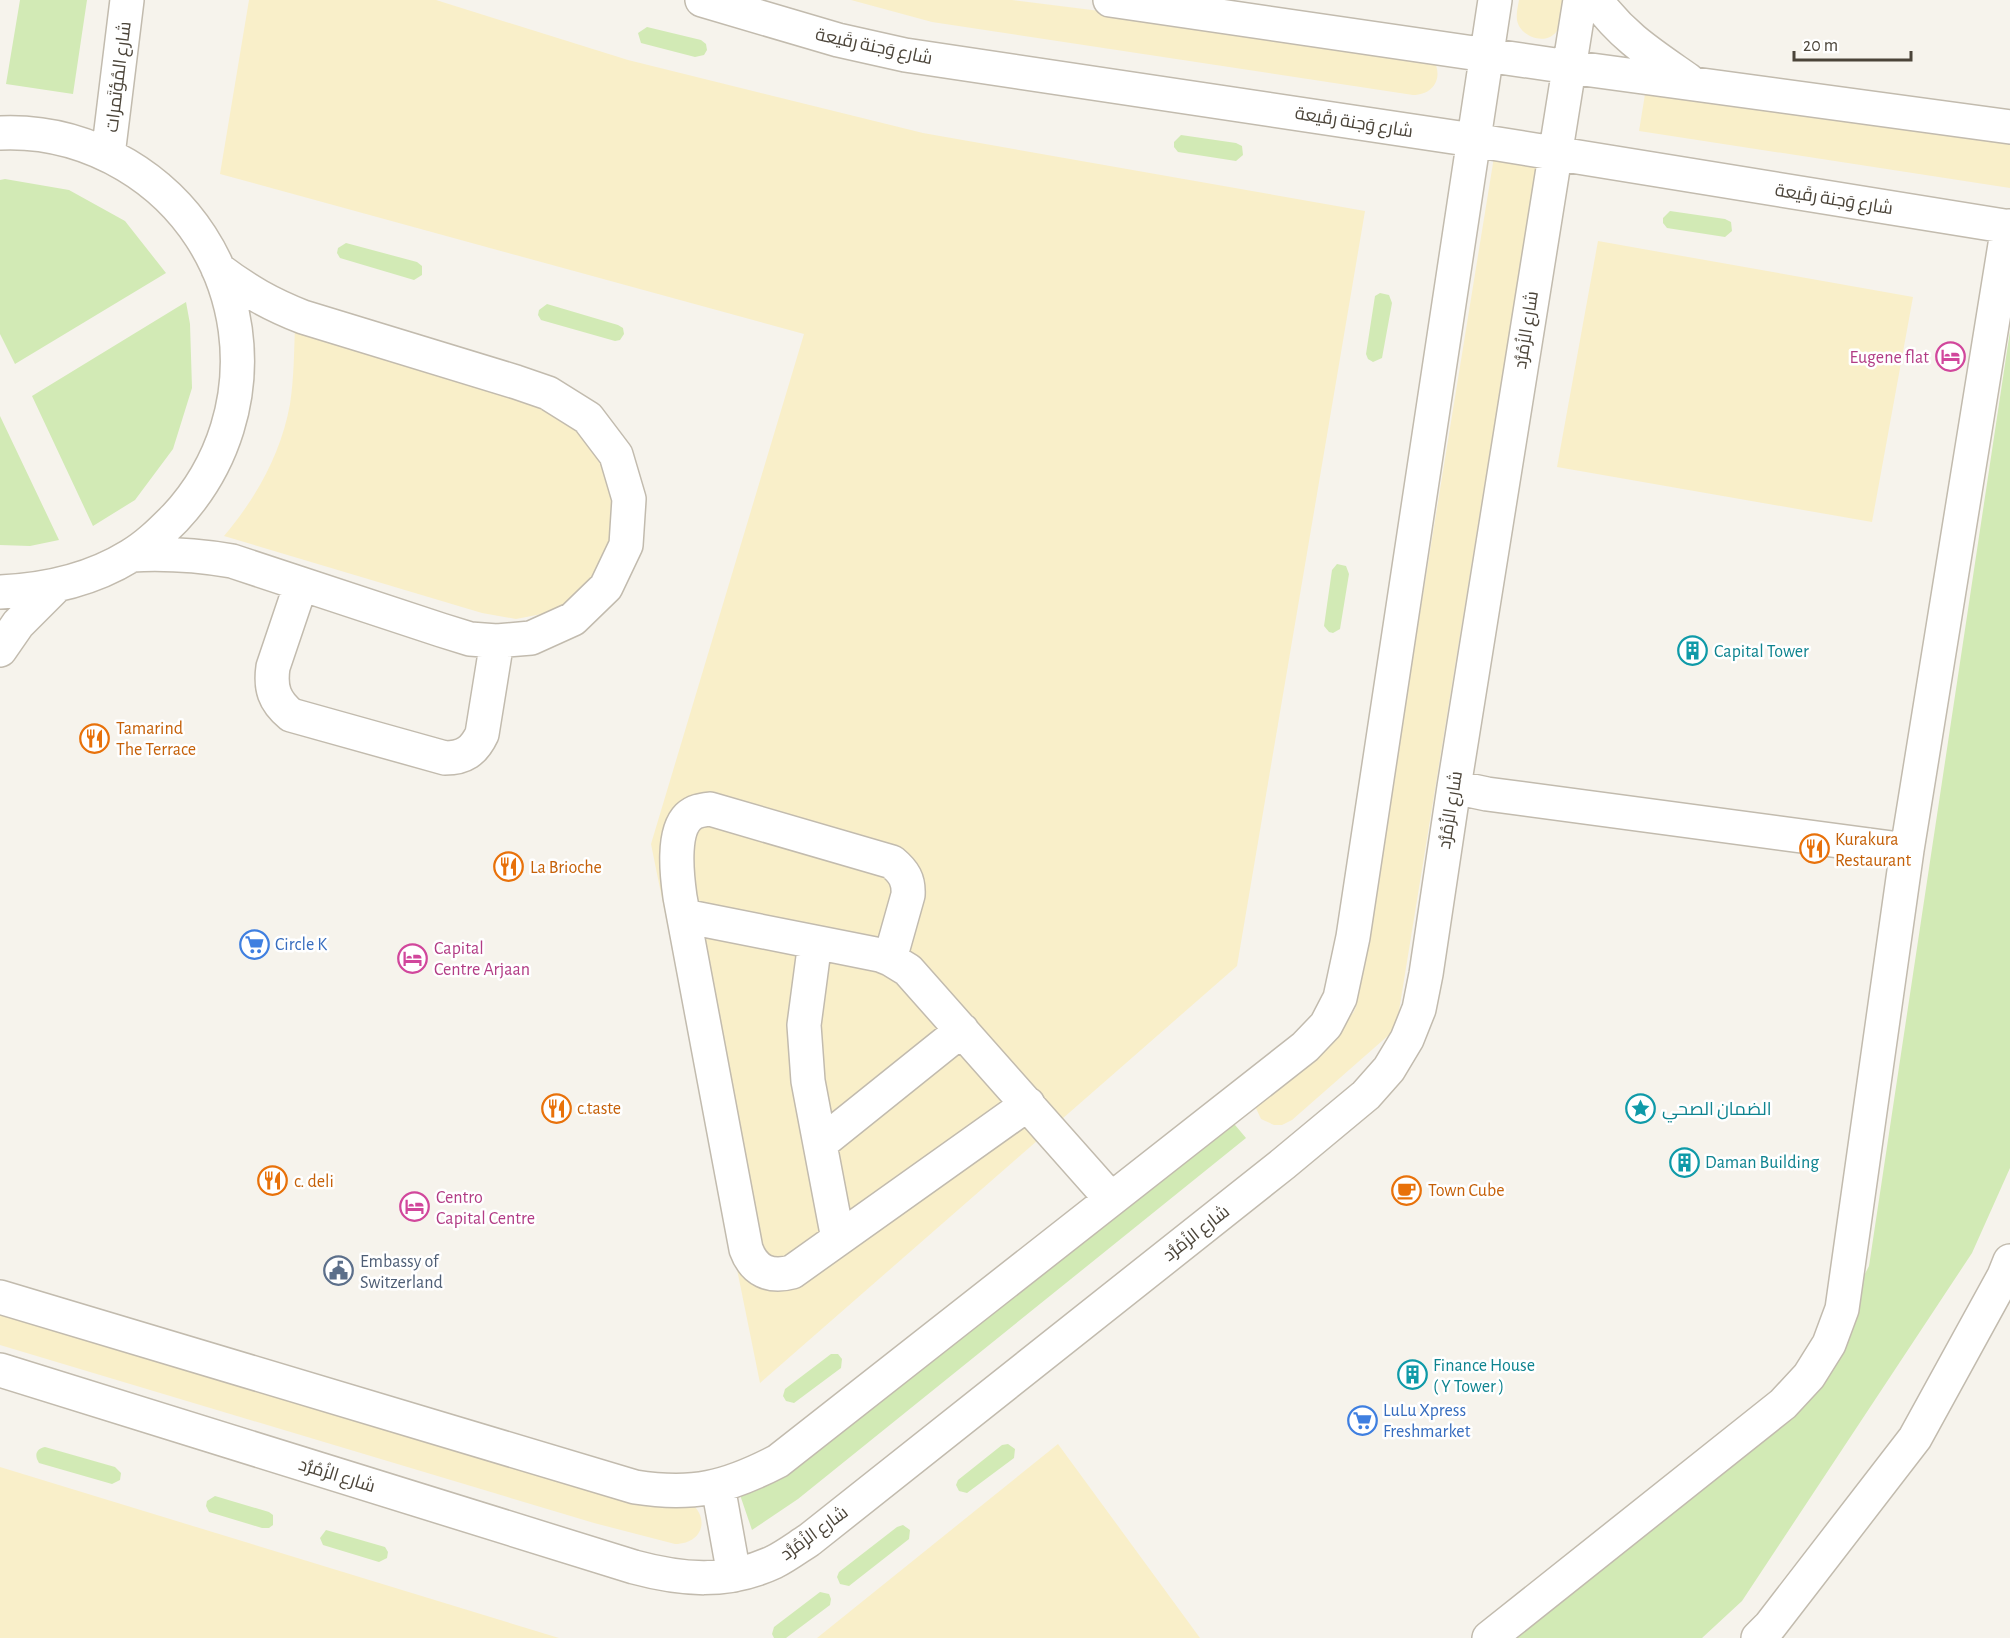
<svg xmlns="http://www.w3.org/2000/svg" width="2010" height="1638" viewBox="0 0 2010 1638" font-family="'Alegreya Sans',Cairo,sans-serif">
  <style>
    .green { fill: #d2eab5 }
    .sand { fill: #f9efc9 }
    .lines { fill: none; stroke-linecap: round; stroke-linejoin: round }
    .minor-casing { stroke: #c2bbae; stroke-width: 36 }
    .minor { stroke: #fff; stroke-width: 33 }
    .labels { text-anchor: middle; stroke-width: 5; stroke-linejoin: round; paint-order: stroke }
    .street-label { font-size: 18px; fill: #4b4439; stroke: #fff }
    .hotel-label { font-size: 18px; fill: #b23c85; stroke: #fff; text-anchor: start }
    .culture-label { font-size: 18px; fill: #0d838f; stroke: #fff; text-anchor: start }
    .food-label { font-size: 18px; fill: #c56008; stroke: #fff; text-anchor: start }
    .shop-label { font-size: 18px; fill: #366cbe; stroke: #fff; text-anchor: start }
    .service-label { font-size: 18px; fill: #4e5e75; stroke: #fff; text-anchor: start }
  </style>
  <rect width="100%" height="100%" fill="#f6f3ec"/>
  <path class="green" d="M20,0H87L73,94L6,84Z
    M647,27L701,40L706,44L707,50L704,55L695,57L641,43L638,33Z
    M1181,135L1236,143L1242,146L1243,155L1236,161L1178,152L1174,147V142Z
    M5,179L69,190L125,221L166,273L15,364L0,334V180Z
    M1670,211L1725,219L1731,222L1732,231L1725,237L1667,228L1663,223V218Z
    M346,243L417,262L422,266V275L414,280L340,258L337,253L338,248Z
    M1380,293L1389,295L1392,303L1382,358L1373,362L1368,359L1366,354L1375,296Z
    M186,302L190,324L192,388L173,449L135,500L93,526L32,396Z
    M547,304L618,325L623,328L624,334L620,340L615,341L541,320L538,315L539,310Z
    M2010,331V1168L1972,1253L1742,1601L1702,1638H1517L1799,1402L1869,1266Z
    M0,416L59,540L30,546L0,545Z
    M1337,564L1346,566L1349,574L1340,629L1333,633L1329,632L1324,626L1332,570Z
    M1230,1119L1246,1138L798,1499L752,1530L739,1492Z
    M831,1354H838L842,1359L841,1368L794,1403L786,1401L783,1396L785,1389Z
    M1008,1444L1015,1449L1014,1458L967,1493L959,1491L956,1485L958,1480L1002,1445Z
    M45,1447L115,1467L121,1473L120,1480L112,1484L39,1463C34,1455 36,1449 45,1447Z
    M215,1496L269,1512L273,1515V1525L269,1528H262L209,1512L206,1506L207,1501Z
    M903,1525L910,1530L909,1539L849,1586L840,1584L837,1577L839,1572L897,1527Z
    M326,1530L385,1547L388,1552L387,1558L379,1562L323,1545L320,1538Z
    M820,1592L829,1594L831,1599L830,1605L786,1638H774L772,1634L774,1627Z"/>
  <path class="sand" d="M249,0H436L628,60L923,133L1365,211L1237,966L760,1383L651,844L804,334L220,174Z
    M851,0H1012L1420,51L1433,59C1444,77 1434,95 1413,95L932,22Z
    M1519,0H1565C1563,9 1563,21 1558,29C1549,47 1520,38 1517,20C1516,13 1518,6 1519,0Z
    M1646,88L2010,144V188L1639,131Z
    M1494,157L1535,161L1536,168L1398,1017L1390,1034L1292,1120L1282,1125H1274L1261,1119L1255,1106L1262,1087L1353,1013L1356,1007Z
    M1598,241L1913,297L1872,522L1557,467Z
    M295,326L589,423L629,520L583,602L552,612L516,619L482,613L224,536C256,498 281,454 290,404C294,379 294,352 295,326Z
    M0,1312L691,1503C711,1520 701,1544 675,1544L594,1523L0,1345Z
    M1058,1444L1200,1638H817Z
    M0,1467L559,1638H0Z"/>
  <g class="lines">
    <defs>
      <path id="minor" d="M702,0L838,40L905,55L1473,140L2010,227
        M1110,0L1569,67L2010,127
        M1596,0C1623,37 1651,54 1688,80
        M0,133C45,131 87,142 126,165C252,240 275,411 175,518C161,532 147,546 130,556C91,580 46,590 0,592
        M108,155L127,0
        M132,555C167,553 196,555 232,561L441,630L470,639L497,641L531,638L573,619L606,587L626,545L629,499L616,455L588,418L548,393L516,382L303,317C270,304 247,291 218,269
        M301,584L273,667C270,688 274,701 291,715L445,758C464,758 474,751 482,734L497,641
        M0,650L18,624L56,586
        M1454,787L1487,794L1907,850
        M684,916L880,955L890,959L908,970L1111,1199
        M815,942L804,1025L808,1081L838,1239
        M890,959L908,895C909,880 904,872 892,862L710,809C702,810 694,811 688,817C672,833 677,876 680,897L746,1249C754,1271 770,1278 792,1272L1028,1104
        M820,1144L962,1030
        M0,1297L635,1487C693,1496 726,1488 778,1461L1305,1047L1326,1025L1340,998L1353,937L1495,0
        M0,1370L634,1567C682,1580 727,1584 774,1562C786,1556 798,1547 809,1540L1283,1164L1366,1095L1389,1069L1407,1039L1419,1009L1426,974L1454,787L1580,0
        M718,1486L734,1575
        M1489,1638L1783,1404L1809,1376L1829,1344L1842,1309L1907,850L2008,226
        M1758,1638L1770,1626L1915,1438L2004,1276L2010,1261"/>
    </defs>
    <use href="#minor" class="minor-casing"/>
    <use href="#minor" class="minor"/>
  </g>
  <defs>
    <symbol id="hotel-ring" viewBox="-11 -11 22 22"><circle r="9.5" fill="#fff" stroke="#d1479c" stroke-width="1.5"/><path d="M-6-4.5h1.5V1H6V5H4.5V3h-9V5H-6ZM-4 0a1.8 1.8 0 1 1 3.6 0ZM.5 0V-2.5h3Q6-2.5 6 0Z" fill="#d1479c"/></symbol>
    <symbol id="building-ring" viewBox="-11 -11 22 22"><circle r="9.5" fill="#fff" stroke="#0f9aa8" stroke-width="1.5"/><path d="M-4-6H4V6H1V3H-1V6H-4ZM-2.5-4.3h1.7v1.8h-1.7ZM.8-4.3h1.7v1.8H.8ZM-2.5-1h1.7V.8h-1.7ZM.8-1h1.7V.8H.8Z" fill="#0f9aa8"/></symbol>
    <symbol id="restaurant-ring" viewBox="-11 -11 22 22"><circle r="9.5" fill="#fff" stroke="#e8710a" stroke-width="1.5"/><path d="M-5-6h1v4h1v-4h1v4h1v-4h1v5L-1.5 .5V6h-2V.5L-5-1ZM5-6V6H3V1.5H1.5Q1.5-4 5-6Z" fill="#e8710a"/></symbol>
    <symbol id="supermarket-ring" viewBox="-11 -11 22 22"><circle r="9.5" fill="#fff" stroke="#3f7fe0" stroke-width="1.5"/><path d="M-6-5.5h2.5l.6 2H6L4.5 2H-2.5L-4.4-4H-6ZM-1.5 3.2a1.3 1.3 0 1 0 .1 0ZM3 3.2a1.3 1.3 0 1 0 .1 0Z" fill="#3f7fe0"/></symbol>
    <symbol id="sight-ring" viewBox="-11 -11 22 22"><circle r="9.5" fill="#fff" stroke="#0f9aa8" stroke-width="1.5"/><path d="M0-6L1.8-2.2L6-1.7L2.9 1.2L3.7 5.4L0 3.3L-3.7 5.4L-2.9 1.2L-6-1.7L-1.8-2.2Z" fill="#0f9aa8"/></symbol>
    <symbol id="cafe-ring" viewBox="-11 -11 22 22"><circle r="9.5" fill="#fff" stroke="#e8710a" stroke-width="1.5"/><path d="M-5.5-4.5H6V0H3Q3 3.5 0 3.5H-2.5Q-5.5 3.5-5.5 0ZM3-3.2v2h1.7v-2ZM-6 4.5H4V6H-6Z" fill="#e8710a"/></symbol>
    <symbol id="civic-ring" viewBox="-11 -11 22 22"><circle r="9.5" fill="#fff" stroke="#5c6f8a" stroke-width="1.5"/><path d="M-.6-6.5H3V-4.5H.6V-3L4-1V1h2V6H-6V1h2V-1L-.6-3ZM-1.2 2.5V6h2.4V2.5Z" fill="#5c6f8a"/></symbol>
  </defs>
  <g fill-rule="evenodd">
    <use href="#hotel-ring" x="1934" y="340" width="33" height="33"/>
    <use href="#building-ring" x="1676" y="634" width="33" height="33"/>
    <use href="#restaurant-ring" x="78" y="722" width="33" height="33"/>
    <use href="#restaurant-ring" x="1798" y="832" width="33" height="33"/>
    <use href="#restaurant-ring" x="492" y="850" width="33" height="33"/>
    <use href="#supermarket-ring" x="238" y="928" width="33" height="33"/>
    <use href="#hotel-ring" x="396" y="942" width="33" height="33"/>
    <use href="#restaurant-ring" x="540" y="1092" width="33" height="33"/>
    <use href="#sight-ring" x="1624" y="1092" width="33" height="33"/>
    <use href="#building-ring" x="1668" y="1146" width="33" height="33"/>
    <use href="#restaurant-ring" x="256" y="1164" width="33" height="33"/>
    <use href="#cafe-ring" x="1390" y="1174" width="33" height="33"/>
    <use href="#hotel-ring" x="398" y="1190" width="33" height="33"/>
    <use href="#civic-ring" x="322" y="1254" width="33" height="33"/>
    <use href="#building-ring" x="1396" y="1358" width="33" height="33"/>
    <use href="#supermarket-ring" x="1346" y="1404" width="33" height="33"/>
  </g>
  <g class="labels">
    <g class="street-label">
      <text transform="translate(874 46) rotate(12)" y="6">شارع وَجنة رقَيعة</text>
      <text transform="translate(118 77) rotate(-83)" y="6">شارع المُؤتَمرات</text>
      <text transform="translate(1354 122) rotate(9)" y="6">شارع وَجنة رقَيعة</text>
      <text transform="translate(1834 199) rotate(9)" y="6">شارع وَجنة رقَيعة</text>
      <text transform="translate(1526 330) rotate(-81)" y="6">شارع الزُمُرُّد</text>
      <text transform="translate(1450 810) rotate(-81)" y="6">شارع الزُمُرُّد</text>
      <text transform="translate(1196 1233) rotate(-38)" y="6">شارع الزُمُرُّد</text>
      <text transform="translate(337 1475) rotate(17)" y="6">شارع الزُمُرُّد</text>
      <text transform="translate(814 1533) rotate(-36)" y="6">شارع الزُمُرُّد</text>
    </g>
    <g class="hotel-label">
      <text x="1929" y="363" text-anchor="end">Eugene flat</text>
      <text x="434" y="954">Capital<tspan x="434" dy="21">Centre Arjaan</tspan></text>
      <text x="436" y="1203">Centro<tspan x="436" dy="21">Capital Centre</tspan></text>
    </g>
    <g class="culture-label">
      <text x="1714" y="657">Capital Tower</text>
      <text x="1662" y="1115">الضمان الصحي</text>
      <text x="1705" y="1168">Daman Building</text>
      <text x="1433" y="1371">Finance House<tspan x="1433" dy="21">( Y Tower )</tspan></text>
    </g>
    <g class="food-label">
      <text x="116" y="734">Tamarind<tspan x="116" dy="21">The Terrace</tspan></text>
      <text x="1835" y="845">Kurakura<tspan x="1835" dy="21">Restaurant</tspan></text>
      <text x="530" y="873">La Brioche</text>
      <text x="577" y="1114">c.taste</text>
      <text x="294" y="1187">c. deli</text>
      <text x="1428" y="1196">Town Cube</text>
    </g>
    <g class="shop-label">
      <text x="275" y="950">Circle K</text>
      <text x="1383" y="1416">LuLu Xpress<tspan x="1383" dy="21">Freshmarket</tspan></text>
    </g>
    <g class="service-label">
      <text x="360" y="1267">Embassy of<tspan x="360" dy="21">Switzerland</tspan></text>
    </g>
  </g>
  <path d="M1794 51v9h117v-9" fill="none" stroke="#4b4439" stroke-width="3"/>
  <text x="1803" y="51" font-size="18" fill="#4b4439" stroke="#ffffff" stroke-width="4.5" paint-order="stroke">20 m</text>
</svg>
